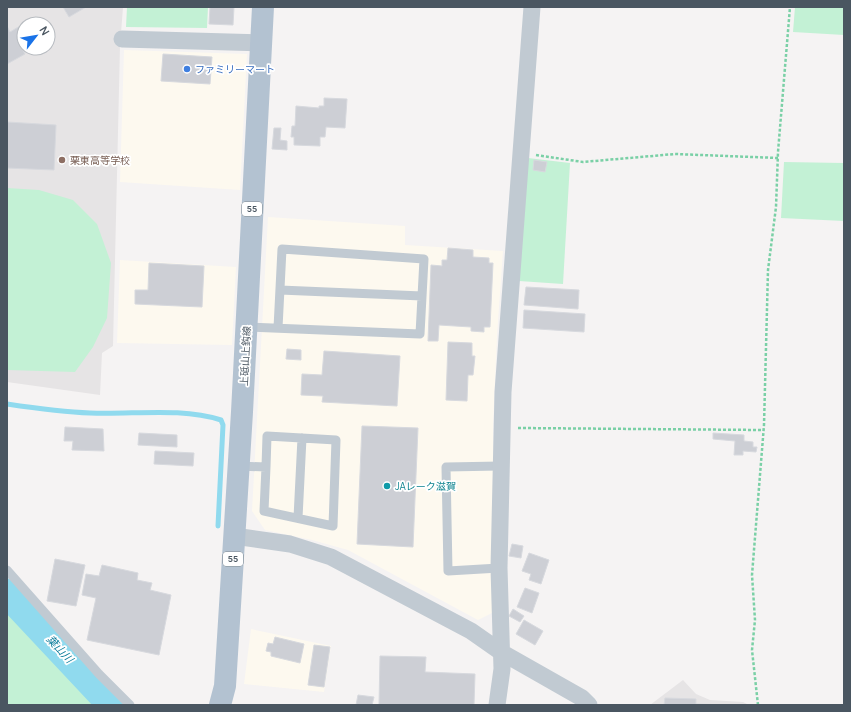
<svg xmlns="http://www.w3.org/2000/svg" width="851" height="712" viewBox="0 0 851 712" font-family="Manrope,'Noto Sans JP',sans-serif">
  <style>
    .commercial { fill: #fdf9ef }
    .education { fill: #e6e4e5; fill-rule: evenodd }
    .green { fill: #c3f1d5 }
    .lines { fill: none; stroke-linecap: round; stroke-linejoin: round }
    .stream { stroke: #90daee; stroke-width: 5 }
    .river { stroke: #90daee; stroke-width: 29 }
    .building { fill: #cdcfd5; stroke: #d7d9de }
    .path { stroke: #7ad0a6; stroke-width: 2.5; stroke-dasharray: 3 2; stroke-linecap: butt }
    .service { stroke: #c1cad2; stroke-width: 9 }
    .minor { stroke: #c1cad2; stroke-width: 17 }
    .primary { stroke: #b3c2d1; stroke-width: 22 }
    .shop-dot { fill: #3f7fe0; stroke: #fff; stroke-width: 1.5 }
    .education-dot { fill: #8d6e63; stroke: #fff; stroke-width: 1.5 }
    .culture-dot { fill: #0f9aa8; stroke: #fff; stroke-width: 1.5 }
    .labels { text-anchor: middle; stroke-width: 3.5; stroke-linejoin: round; paint-order: stroke }
    .shield { fill: #fff; stroke: #808990; stroke-width: 1 }
    .shield-label { font-size: 9px; font-weight: bold; fill: #4a5661 }
    .shop-label { font-size: 10px; fill: #366cbe; stroke: #fff; text-anchor: start }
    .education-label { font-size: 10px; fill: #785e54; stroke: #fff; text-anchor: start }
    .street-label { font-size: 10px; fill: #4a5661; stroke: #fff }
    .culture-label { font-size: 10px; fill: #0d838f; stroke: #fff; text-anchor: start }
    .water-label { font-size: 11px; font-style: italic; fill: #0c7c9b; stroke: #fff }
  </style>
  <rect width="100%" height="100%" fill="#f5f3f3"/>
  <path class="commercial" d="M124,50L247,54L240,190L120,182Z
    M268,217L405,226V245L503,251L497,336L493,425L494,612L478,620L348,550L312,540L265,530L252,511Z
    M120,260L236,267L232,345L117,343Z
    M251,629L331,646L324,692L244,684Z"/>
  <path class="education" d="M7,7H123L120,46L113,346L102,353L100,395L7,382ZM24,24H48V48H24Z
    M683,680L696,694L710,700L743,702L749,705H650Z"/>
  <path class="green" d="M127,7H208L207,28L126,27Z
    M795,7H844V35L793,32Z
    M528,158L570,163L563,284L519,281Z
    M784,162L844,163V221L781,218Z
    M7,188L39,190L73,200L97,224L111,263L107,318L93,347L75,372L7,370Z
    M7,609L99,705H7Z"/>
  <g class="lines">
    <path class="stream" d="M7,404C34,408 62,412 90,413C132,415 180,407 221,420L223,425L218,526"/>
    <path class="river" d="M7,593L112,705"/>
  </g>
  <path class="building" d="M63,7H86L69,17Z
    M210,7H234L233,25L209,24Z
    M25,23L24,42L20,45L25,54L7,64V26L10,32Z
    M163,54L212,57L210,84L161,81Z
    M324,98L347,99L345,128L326,127L325,137H320V146L294,145V137H291L292,126H295L296,106L319,108V106H324Z
    M7,122L56,125L54,170L7,168Z
    M274,128H281L280,140L287,141V150L272,149Z
    M534,160L547,162L545,172L533,170Z
    M448,248L473,250V257L489,258V263H493L490,327H484V332L471,331V327L439,325L438,341H428L431,265L442,266V260H447Z
    M149,263L204,266L202,307L135,304V290H148Z
    M526,287L579,290L578,309L524,305Z
    M524,310L585,314L584,332L523,328Z
    M448,342L472,343V356H475L473,375H468L467,401L446,400Z
    M287,349L301,350V360L286,359Z
    M324,351L400,356L397,406L322,402L323,396L301,395L302,374L322,375Z
    M362,426L418,428L413,547L357,544Z
    M65,427L103,429L104,451L72,450L73,441H64Z
    M139,433L177,435V447L138,445Z
    M713,433L744,435V441L753,442V447H757L756,452L743,451V455H734L735,441L713,439Z
    M155,451L194,453L193,466L154,464Z
    M512,544L523,546L521,558L509,556Z
    M529,553L549,560L541,584L529,580L531,574L522,571Z
    M55,559L85,565L76,606L47,601Z
    M102,565L138,573L137,580L152,583L150,590L171,595L159,655L87,640L96,598L82,595L86,574L99,576Z
    M525,588L539,593L532,613L517,607Z
    M513,609L524,616L520,622L509,616Z
    M524,620L543,631L535,645L516,634Z
    M275,637L304,644L300,663L271,656V652L266,651L268,643L273,644Z
    M314,645L330,647L324,687L308,685Z
    M380,656L426,657L425,672L475,674L474,705H379Z
    M358,695L374,697L372,705H356Z
    M665,698L696,699V704L726,705H659H664Z"/>
  <g class="lines">
    <path class="path" d="M536,155L583,162L675,154L778,158
      M518,428L763,430
      M758,705L752,650L755,620L752,575L764,425L768,270L776,207L778,152L790,7"/>
    <path class="service" d="M280,290L422,296
      M246,327L420,334L424,259L282,249L278,328
      M239,466L266,467L267,436L336,440L333,526L264,511L266,467
      M298,518L302,438
      M499,568L448,571L446,467L500,466
      M7,570L99,674L130,705"/>
    <path class="minor" d="M122,39L261,43
      M234,536L290,544L331,557L471,631L501,652L582,698L589,705
      M497,705L502,669L499,568L503,392L532,7"/>
    <path class="primary" d="M220,705L225,686L242,412L263,7"/>
  </g>
  <circle class="shop-dot" cx="187" cy="69" r="4"/>
  <circle class="education-dot" cx="62" cy="160" r="4"/>
  <circle class="culture-dot" cx="387" cy="486" r="4"/>
  <g class="labels">
    <g class="shield">
      <rect x="242" y="202" width="20" height="14" rx="3"/>
      <rect x="223" y="552" width="20" height="14" rx="3"/>
    </g>
    <g class="shield-label">
      <text x="252" y="212">55</text>
      <text x="233" y="562">55</text>
    </g>
    <g class="shop-label">
      <text x="195" y="73">ファミリーマート</text>
    </g>
    <g class="education-label">
      <text x="70" y="164">栗東高等学校</text>
    </g>
    <g class="street-label">
      <text transform="translate(245 356) rotate(-87)" y="4">上砥山上鈎線</text>
    </g>
    <g class="culture-label">
      <text x="395" y="490">JAレーク滋賀</text>
    </g>
    <g class="water-label">
      <text transform="translate(60 649) rotate(47)" y="4">葉山川</text>
    </g>
  </g>
  <rect width="851" height="712" fill="none" stroke="#4a5661" stroke-width="16"/>
  <g transform="translate(36 36) rotate(59)"><circle r="19" fill="#ffffff" stroke="#b7bbc0"/>
  <path d="M0-3L7 15L0 10L-7 15Z" fill="#1a73e8"/>
  <text y="-6" font-size="11" font-weight="bold" text-anchor="middle" fill="#4a5661">N</text>
  </g>
</svg>
